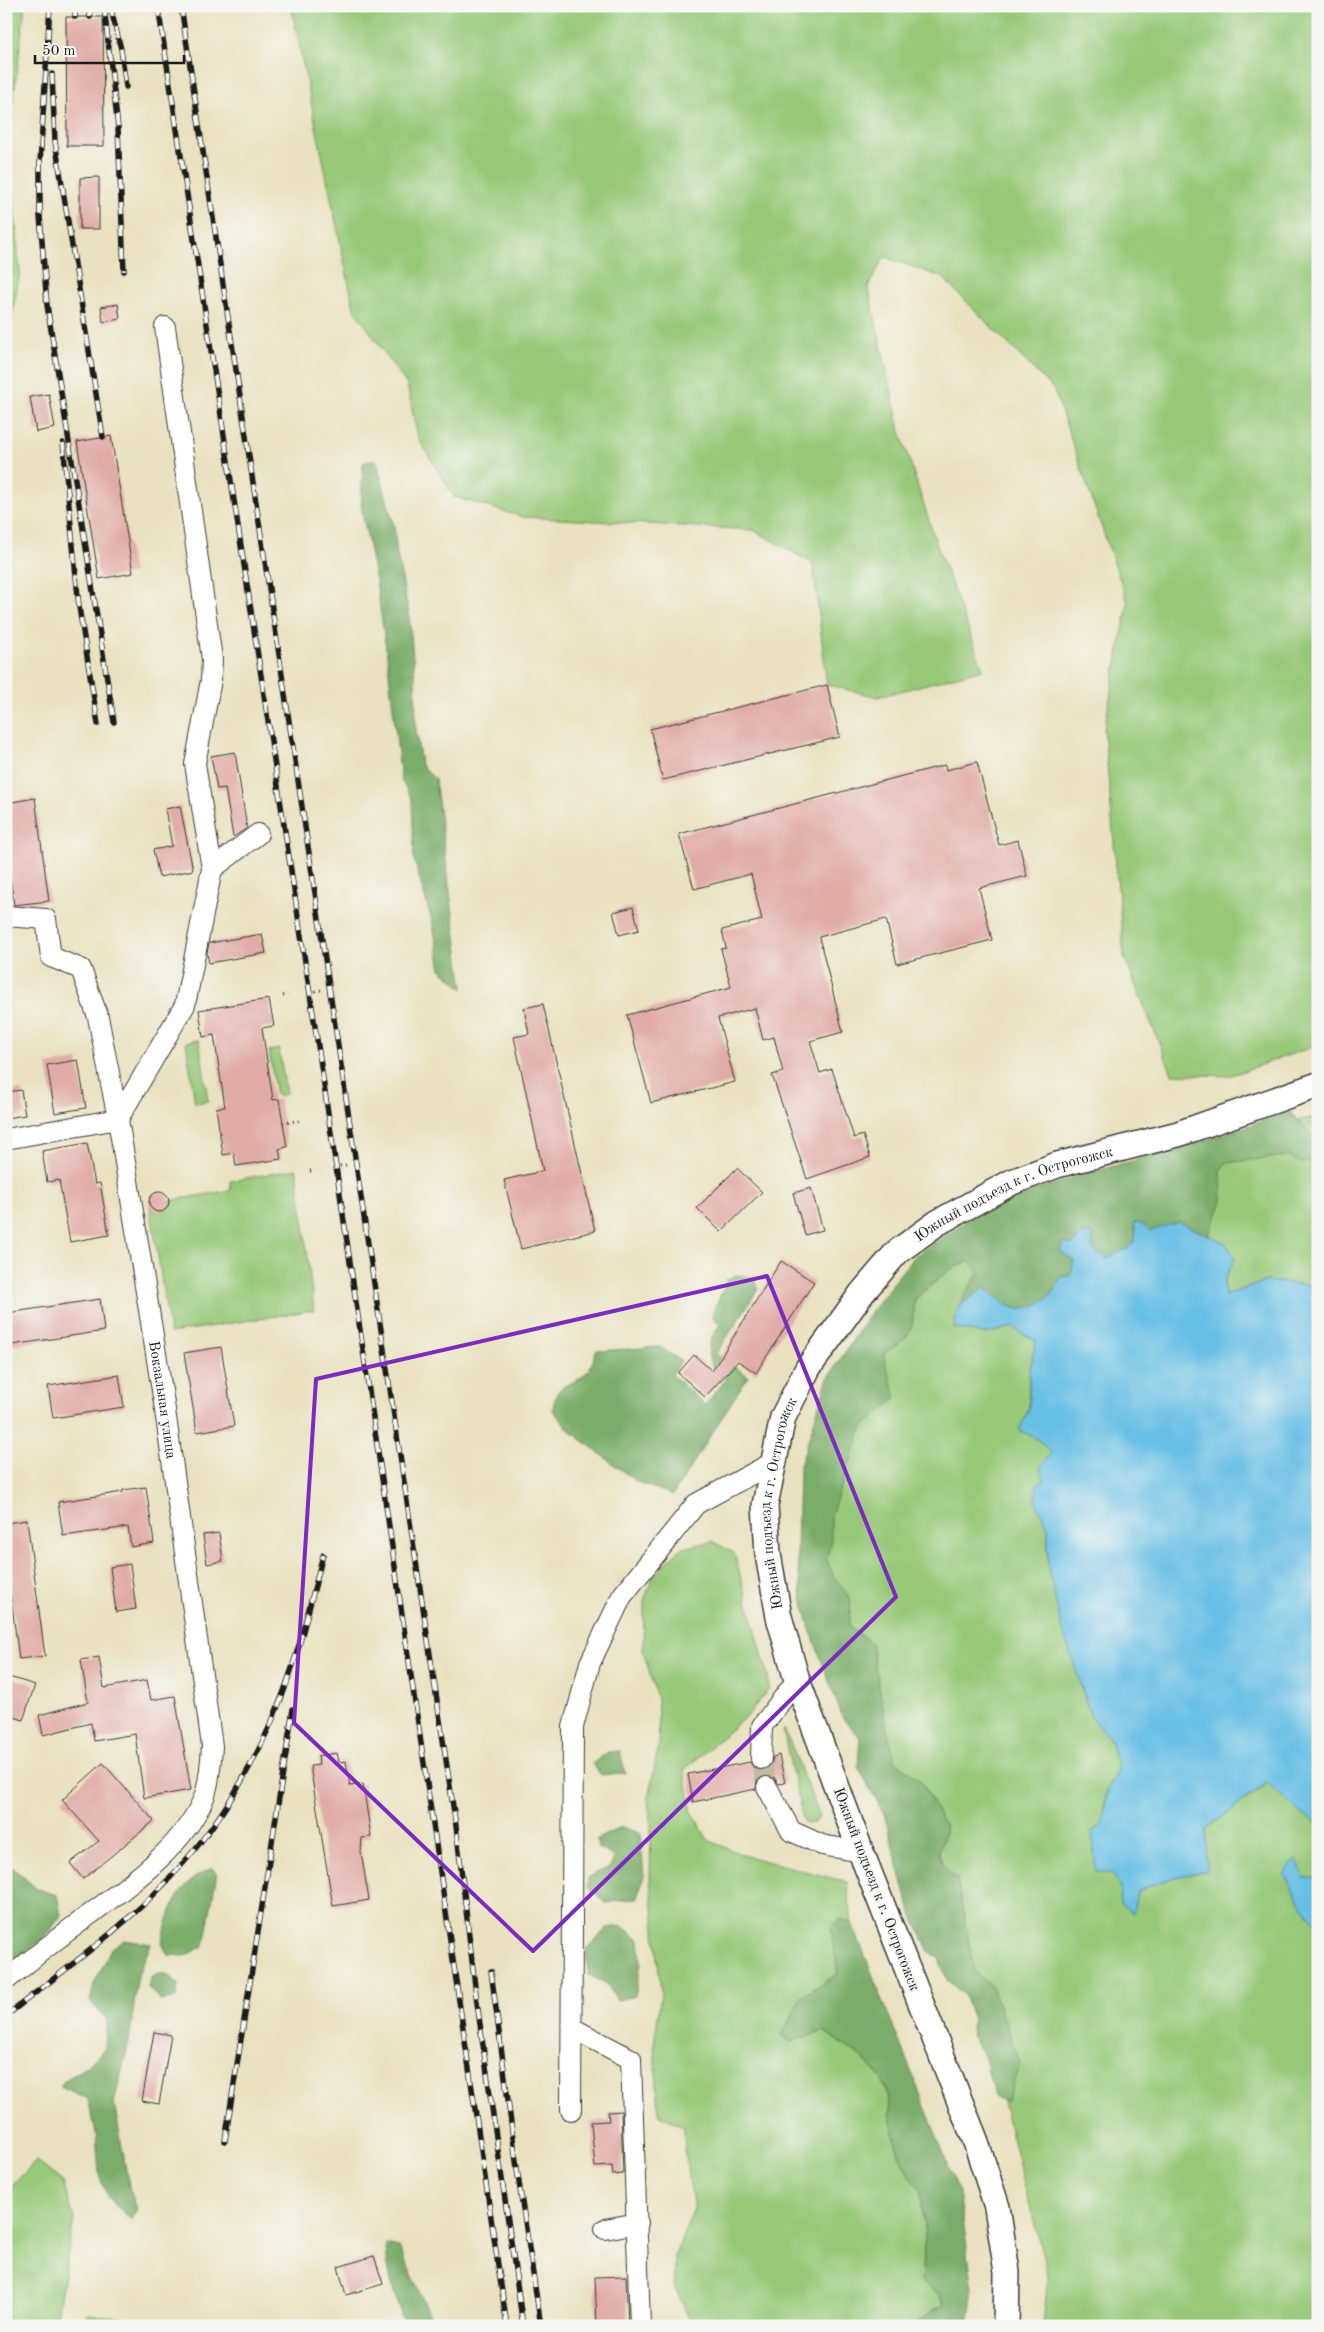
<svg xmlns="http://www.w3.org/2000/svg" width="1324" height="2332" viewBox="0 0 1324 2332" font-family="'Old Standard TT',serif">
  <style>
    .green { fill: #98c979; stroke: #5a724a }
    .forest { fill: #7aad69; stroke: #4b6442 }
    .water { fill: #67bfe5; stroke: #426e80 }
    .building { fill: #e1aca7 }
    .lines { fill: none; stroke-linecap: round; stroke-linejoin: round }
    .minor-tunnel { stroke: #c0ba9e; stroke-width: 20; stroke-dasharray: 20 10; stroke-linecap: butt }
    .minor-casing { stroke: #3b3a34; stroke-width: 22 }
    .major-casing { stroke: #3b3a34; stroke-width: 28 }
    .path { stroke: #3b3a34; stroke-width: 3; stroke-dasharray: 1 4; stroke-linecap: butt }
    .minor { stroke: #fff; stroke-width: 20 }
    .major { stroke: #fff; stroke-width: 25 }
    .rail-casing { stroke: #1c1c1c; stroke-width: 5.5 }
    .rail { stroke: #f6f6f2; stroke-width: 4; stroke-dasharray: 11; stroke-linecap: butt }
    .marked { fill: none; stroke: #7b2cbf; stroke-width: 4; stroke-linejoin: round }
    .labels { text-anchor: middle; stroke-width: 4; stroke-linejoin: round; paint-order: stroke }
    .street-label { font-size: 15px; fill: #1c1c1c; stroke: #f6f6f2 }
  </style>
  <rect width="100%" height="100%" fill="#f6f6f2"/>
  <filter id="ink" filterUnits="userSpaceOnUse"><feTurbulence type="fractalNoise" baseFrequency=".02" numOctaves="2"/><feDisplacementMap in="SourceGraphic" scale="10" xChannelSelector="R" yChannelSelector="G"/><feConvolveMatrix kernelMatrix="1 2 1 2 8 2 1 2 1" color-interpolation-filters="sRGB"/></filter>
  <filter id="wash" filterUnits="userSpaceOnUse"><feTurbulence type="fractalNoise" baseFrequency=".0096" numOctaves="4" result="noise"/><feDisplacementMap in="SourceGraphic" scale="20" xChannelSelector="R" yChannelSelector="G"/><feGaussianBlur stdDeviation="1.12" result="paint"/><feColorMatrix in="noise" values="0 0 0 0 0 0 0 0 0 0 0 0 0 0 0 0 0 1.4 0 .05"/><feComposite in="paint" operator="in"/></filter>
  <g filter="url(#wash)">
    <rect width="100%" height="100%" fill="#e9e1bf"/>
    <path class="green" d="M6,6H25L8,143L20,272L6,348Z
      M291,6H1318V1045L1229,1076L1172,1074L1124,957L1104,729L1128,603L1054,390L942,277L884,257L868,287L900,431L936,543L983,669L878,697L827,685L813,564L754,530L523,517L454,497L418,438L407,385L354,309Z
      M199,1040L208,1101L195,1103L186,1042Z
      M279,1049L286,1094L276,1096L269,1051Z
      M1318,1117V1286L1266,1281L1225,1296L1224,1281L1235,1257L1225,1243L1208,1236L954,1328L986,1334L1012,1327L1036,1341L1029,1374V1409L1020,1430L1038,1439L1051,1453L1044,1481L1036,1502L1048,1527V1565L1078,1677L1091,1717L1109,1738L1119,1769C1115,1777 1108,1786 1106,1794C1100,1825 1105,1861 1121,1888L1137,1891L1174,1877L1206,1871V1829L1268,1783L1300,1813L1318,1824V1877L1305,1879L1307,1913L1318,1926V2326H1043L1048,2275L990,2053L891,1817L839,1686L808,1474L926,1257L1259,1127Z
      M297,1169L314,1310L170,1333L150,1206C154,1212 159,1213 166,1209L168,1201L231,1190L230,1181Z
      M712,1541L734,1553L768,1675L769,1689L750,1713L684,1770L692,1812L708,1840L743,1855L847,1882L852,1923L840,1919L836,1952L838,1974L802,1996L791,2042L824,2031C845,2046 875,2063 886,2088C889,2095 889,2106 890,2114C893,2135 902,2176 920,2186L925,2236L921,2280L938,2293L944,2306L932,2311L918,2322V2326H689L690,2320L675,2288V2255L694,2208L685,2155L684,2126L659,2115L654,2045L661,1993L650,1877L651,1827L648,1799L659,1744L657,1699L643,1650L644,1600L653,1577L680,1549Z
      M783,1730H785L818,1812L819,1817L814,1823L806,1824L803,1820Z
      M36,2161L63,2182L74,2219L55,2326H6L7,2191Z
      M87,2314L181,2326H84Z"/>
    <path class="forest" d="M376,459L394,526L397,554L409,614L415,679L416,730L421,765L435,779L463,989L441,969L433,925L414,859L412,799L401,780L387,655L376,581L361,506L363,463Z
      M1290,1112L1311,1135L1318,1132V1160L1302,1163L1288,1156L1226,1163L1221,1169L1222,1201L1208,1236L1179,1222L1149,1232L1134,1223C1141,1247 1125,1249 1106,1259L1092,1248L1093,1234H1082L1072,1245L1074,1261L1070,1276L1061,1277C1049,1302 1045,1302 1019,1310L1004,1303L984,1288L958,1307L979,1272L968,1261L948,1271L915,1299C911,1335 914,1334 883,1354L896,1398L862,1428L831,1515V1544L826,1558L834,1577L851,1599L849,1627L871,1643L887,1729L895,1760L923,1784L946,1829L939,1852L943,1865L957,1879L974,1971L992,1987L1020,2063L1007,2102L994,2097L985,2058L972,2037L971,2027L973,2019L964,1995L947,1980L939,1958L929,1952L926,1946L910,1909L884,1814L858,1767L860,1737L843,1719L810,1629L801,1594L797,1553L799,1469L827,1380L871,1312L913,1257L992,1204L1082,1175L1197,1143Z
      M736,1275L752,1277L759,1288L716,1354L748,1376L673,1495L637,1482L569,1430L553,1410C556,1379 569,1390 586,1373C591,1369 594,1357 596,1351L660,1347L681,1361L672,1375L705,1405L726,1379C722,1375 714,1370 712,1365C704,1352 711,1335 720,1325L713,1318C712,1303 725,1294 726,1280Z
      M620,1751L625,1773L601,1775L592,1764L608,1752Z
      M622,1827L640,1833L644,1876L637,1898L606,1903L587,1886L588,1877L610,1867L615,1857L598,1848L597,1839Z
      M6,1862L37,1889L57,1895L61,1915L48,1934L6,1969Z
      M212,1868L217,1873L204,1946L184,1956L168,1955L162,1943C170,1909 177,1883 212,1868Z
      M840,1919L852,1923L959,2192L973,2288L968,2326H918L917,2322L932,2311L944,2305L938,2293L921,2280L925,2236L920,2187C901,2175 893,2133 890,2111C889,2104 889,2094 886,2088C875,2063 845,2046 824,2031L791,2042L782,2035L802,1996L838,1974L831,1928Z
      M622,1926L639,1939L641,1962L635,1996L617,2000L606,1983L588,1975L586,1949L607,1928Z
      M124,1940L151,1944L138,1975L129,2041L114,2103L130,2191L137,2208L132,2220L108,2198L99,2175L96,2133L88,2099L60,2086L65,2080L87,2067L105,2048L107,2020L90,2001L94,1984L112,1948Z
      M158,1974H167L178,1984L176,1998L161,2001L148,1988L150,1978Z
      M386,2244L399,2247L435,2326H405C396,2299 386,2272 386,2244Z"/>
    <path class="water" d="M1134,1222L1144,1225L1150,1231L1179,1222L1225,1243L1235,1257L1224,1281L1225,1296L1266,1281L1318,1286V1824L1300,1813L1267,1783L1206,1829L1207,1871L1174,1877L1137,1891L1133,1913L1120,1904L1121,1888L1112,1874L1096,1871L1092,1832L1102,1825L1107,1792L1119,1769L1109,1738L1091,1717L1060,1622L1048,1565V1527L1036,1502L1037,1484L1044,1481L1040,1467L1051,1453L1038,1439L1019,1430L1029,1409V1374L1036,1341L1012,1327L986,1334L954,1328L958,1307L984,1288L1004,1303L1019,1310C1045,1303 1049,1302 1061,1277L1070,1276L1074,1261L1060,1251L1063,1242L1072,1245L1082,1234H1093L1092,1248L1106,1259C1126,1248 1141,1248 1134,1222Z
      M1295,1860L1305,1878L1318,1877V1926L1307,1913L1284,1875Z"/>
    <g id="blocks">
      <path class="building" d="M66,17H103L104,146H67Z
        M99,177V229H80V178Z
        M118,304L120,319L103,322L101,307Z
        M49,394L55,428L36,432L30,397Z
        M111,436L133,573L99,579L77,442Z
        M827,685L840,737L663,780L650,729Z
        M235,752L247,828L233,837L225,788L217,789L211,756Z
        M977,762L999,845L1018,840L1027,876L979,888L992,940L897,964L886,919L819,937L843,1032L810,1041L820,1073L832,1069L854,1138L863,1135L870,1157L807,1179L772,1075L783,1072L774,1037L763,1040L755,1008L718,1018L735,1082L651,1103L627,1015L731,987L721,949L726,948L722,930L762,920L751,874L694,889L679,834L945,765L946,770Z
        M35,798L49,901L14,905L6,849V803Z
        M180,806L193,870L159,877L153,850L172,846L165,809Z
        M633,907L639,930L619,935L613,912Z
        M262,934L266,953L209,963L207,953L209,943Z
        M269,999L274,1026L262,1028L273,1100L279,1099L287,1147L279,1149L281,1159L236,1166L234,1153L223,1155L216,1108L225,1107L214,1035L203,1037L199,1010Z
        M543,1004L595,1231L521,1249L504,1180L543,1171L514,1037L529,1034L524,1008Z
        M78,1060L86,1108L55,1113L47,1065Z
        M21,1090L25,1115L6,1118V1092Z
        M87,1143L95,1184L100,1183L109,1235L70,1242L59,1180L47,1182L42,1151Z
        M737,1168L762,1192L721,1232L697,1208Z
        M811,1188L823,1230L805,1235L793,1193Z
        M149 1202a10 10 0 1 1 20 0a10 10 0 1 1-20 0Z
        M781,1261L814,1282L756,1373L738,1361L705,1397L678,1373L694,1355L712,1371Z
        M100,1299L104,1331L12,1345L7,1313Z
        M221,1347L234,1426L197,1432L184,1353Z
        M119,1375L124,1407L53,1418L48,1386Z
        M146,1487L154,1543L131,1547L128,1527L63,1536L58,1502L123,1492V1490Z
        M27,1520L45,1656L19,1659L6,1560V1523Z
        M219,1533L223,1561L207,1564L203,1535Z
        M130,1564L136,1609L116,1612L110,1567Z
        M99,1657L104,1688L147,1680L151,1700L175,1696L191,1790L144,1798L135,1734L94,1741L91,1723L43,1735L39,1715L88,1702L81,1660Z
        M6,1676L35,1685L23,1720L6,1714Z
        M337,1753L339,1762L346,1761L350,1786L363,1784L371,1837L362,1838L361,1852L369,1900L333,1906L310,1766L319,1765L318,1756Z
        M779,1755L785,1783L779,1784L774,1777L767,1775L757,1780L756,1789L693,1802L688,1774L750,1762L754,1769L761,1771L771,1766L773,1757Z
        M103,1763L154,1821L83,1879L70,1863L99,1841L62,1800Z
        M154,2032L171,2035L159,2104L142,2101Z
        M621,2111L623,2174L613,2175L612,2166L595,2167L591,2122L609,2121L608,2112Z
        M374,2256L383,2284L346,2295L338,2267Z
        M626,2276L628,2326H597L595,2277Z"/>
    </g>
  </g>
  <g filter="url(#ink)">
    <use href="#blocks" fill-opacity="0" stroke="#3b3a34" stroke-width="1"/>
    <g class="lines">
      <path class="minor-tunnel" d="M761,1759L767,1787"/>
      <defs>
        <g id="minor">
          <path d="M212,869L258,834"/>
          <path id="s1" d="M6,916L46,919L51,957L81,969L98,1017L118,1119L164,1403L212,1746C211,1762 210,1779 205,1795C183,1854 107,1900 60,1937C41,1951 24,1966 6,1980"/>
          <path d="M118,1119L185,1005L212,869L195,764L211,680L212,659L165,327"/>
          <path d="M6,1139L118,1119"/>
          <path d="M761,1759L762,1726L797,1680"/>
          <path d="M767,1787L791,1831L822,1845L861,1852"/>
          <path d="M572,2028L631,2059L640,2326"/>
          <path d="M571,2110L573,1727L590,1663L622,1596L696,1504L772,1463"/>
          <path d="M605,2229L638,2223"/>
        </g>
        <g id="major">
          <path id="s2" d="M1006,2326L1007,2272L997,2207L976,2142L861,1852L797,1680L779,1617L768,1554L765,1505L783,1417L808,1368L862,1293L897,1252L937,1223L1012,1182L1057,1165L1178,1134L1318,1085"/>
        </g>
      </defs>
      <use href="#minor" class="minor-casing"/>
      <use href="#major" class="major-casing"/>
      <path class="path" d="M315,991L321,990
        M283,996L288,995
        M283,1123L302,1120
        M340,1166L347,1165
        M310,1171L315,1170"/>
      <use href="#minor" class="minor"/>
      <use href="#major" class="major"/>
      <defs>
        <path id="rail" d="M50,6L40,162V216L47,305L114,722
          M75,6V17
          M90,6V17
          M104,6L118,128L124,271
          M110,6L121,49L126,87
          M158,6L322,1072L507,2326
          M181,6L456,1826L477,2003L523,2326
          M52,74L55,141L103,437
          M63,443L79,607L98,724
          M491,1971L518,2176L541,2326
          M6,2016C58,1974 121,1930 166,1882C223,1823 267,1746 292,1668C304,1631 313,1593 323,1555
          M225,2141L293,1709"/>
      </defs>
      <use href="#rail" class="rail-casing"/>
      <use href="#rail" class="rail"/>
    </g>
  </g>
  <path class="marked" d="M767,1276L896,1597L533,1951L294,1723L316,1379Z"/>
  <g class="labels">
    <g class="street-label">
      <text dy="5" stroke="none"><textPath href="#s2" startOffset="1285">Южный подъезд к г. Острогожск</textPath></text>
      <text dy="5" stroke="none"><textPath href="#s1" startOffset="550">Вокзальная улица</textPath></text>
      <text dy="5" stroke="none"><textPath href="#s2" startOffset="865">Южный подъезд к г. Острогожск</textPath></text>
      <text transform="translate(877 1889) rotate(69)" y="5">Южный подъезд к г. Острогожск</text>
    </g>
  </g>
  <rect width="1324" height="2332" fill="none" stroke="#f6f6f2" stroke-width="25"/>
  <path d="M35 55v8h149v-8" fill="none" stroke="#1c1c1c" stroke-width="2.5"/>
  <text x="42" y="55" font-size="15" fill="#1c1c1c" stroke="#f6f6f2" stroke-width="4" paint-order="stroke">50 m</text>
</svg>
